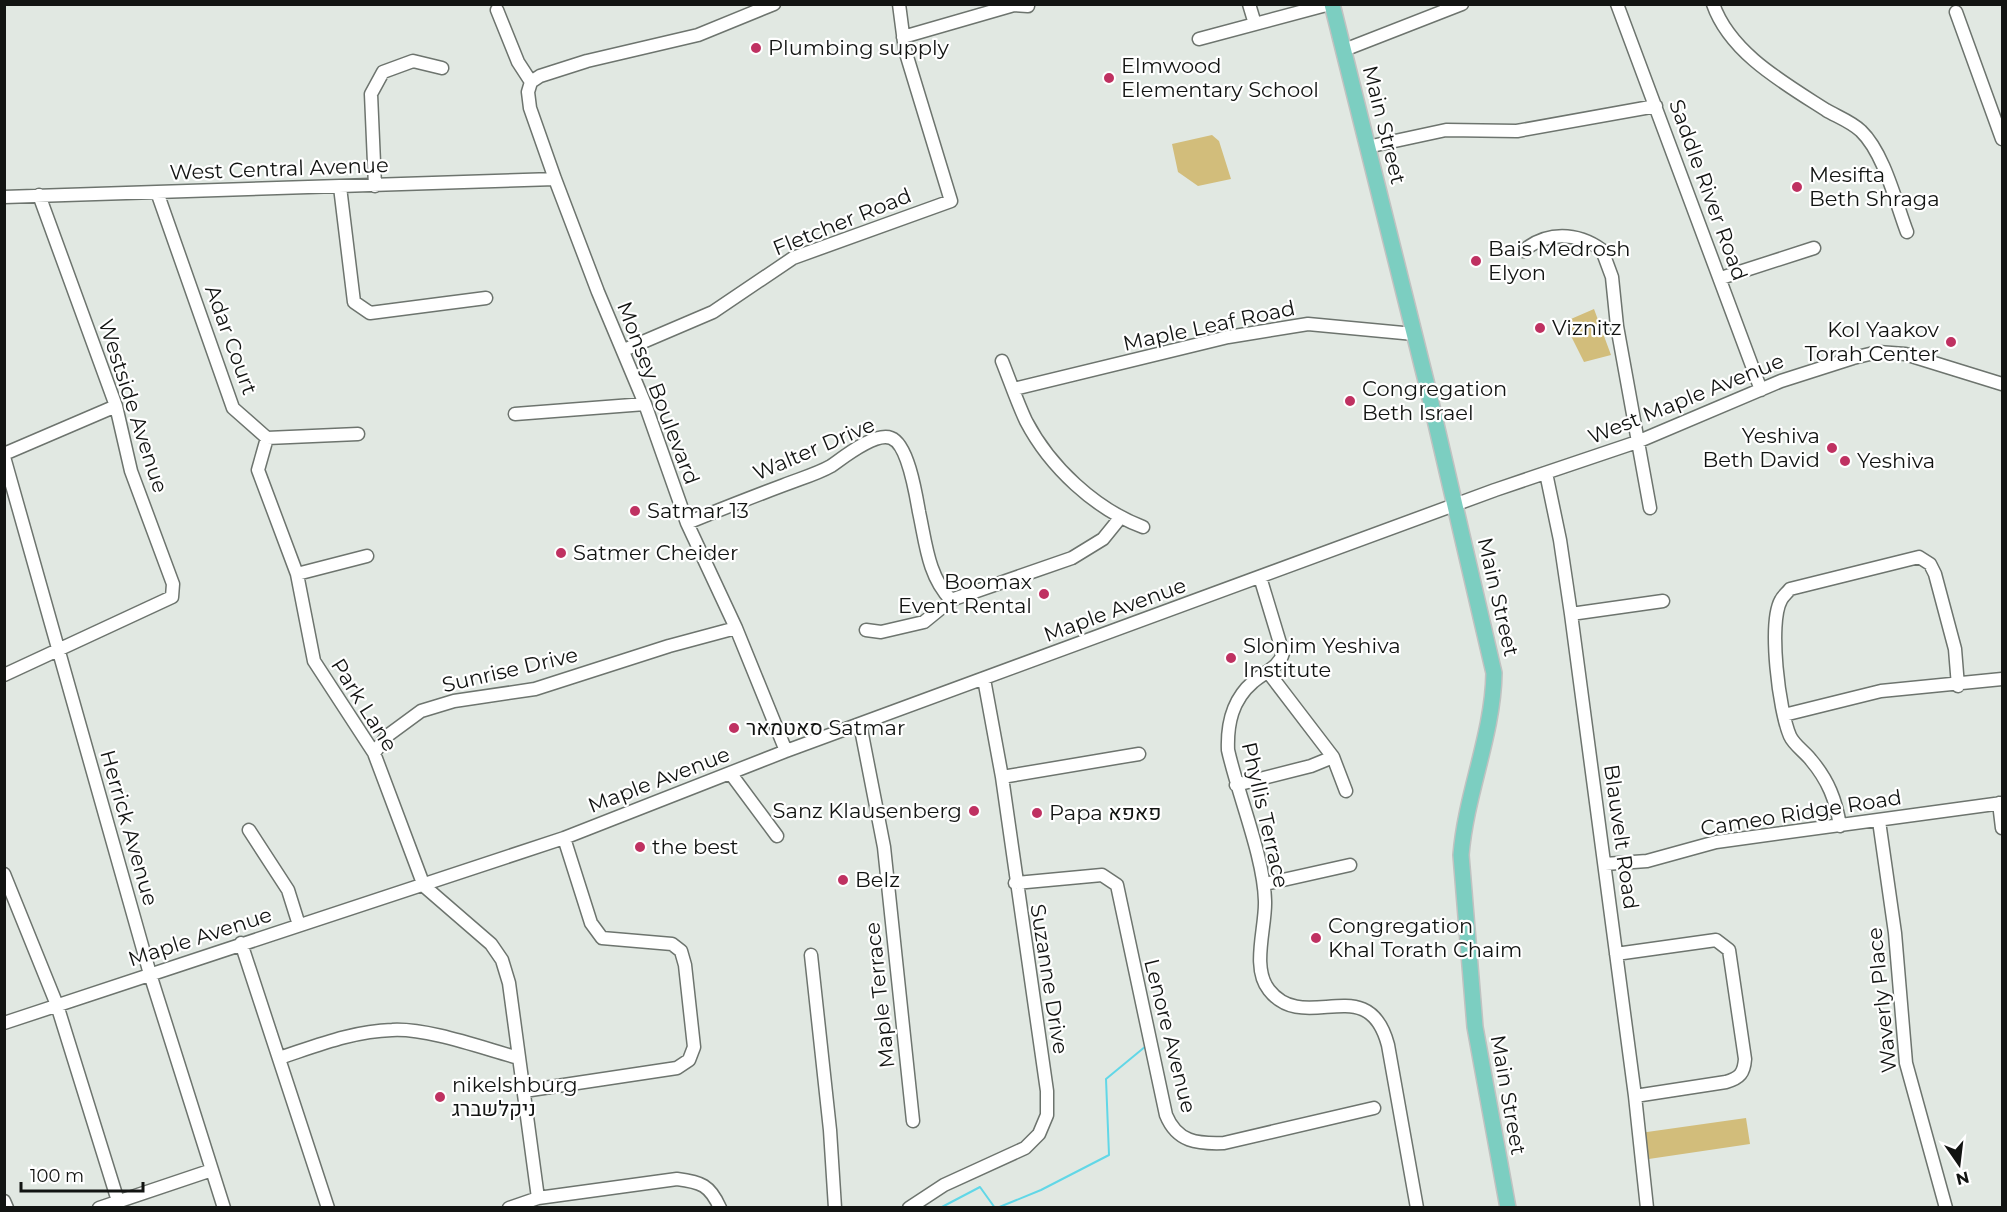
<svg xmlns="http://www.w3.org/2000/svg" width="2007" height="1212" viewBox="0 0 2007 1212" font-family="Montserrat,Heebo,sans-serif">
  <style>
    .green { fill: #d2bd7b }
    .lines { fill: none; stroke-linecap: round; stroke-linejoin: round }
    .stream { stroke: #61d7e7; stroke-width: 2 }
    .minor-casing { stroke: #6d746e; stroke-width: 15 }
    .major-casing { stroke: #c1c2c1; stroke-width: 18 }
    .minor { stroke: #fff; stroke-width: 12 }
    .major { stroke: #7ccec1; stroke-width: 15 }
    .poi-dot { fill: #bf3161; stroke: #fff; stroke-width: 2 }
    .labels { text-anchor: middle; stroke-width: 4.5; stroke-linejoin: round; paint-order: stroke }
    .poi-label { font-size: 21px; fill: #121412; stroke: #fff; text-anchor: start }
    .street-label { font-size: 21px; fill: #121412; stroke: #fff }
  </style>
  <rect width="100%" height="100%" fill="#e1e8e2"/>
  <path class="green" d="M1212,135L1219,141L1231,179L1198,186L1178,172L1172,144Z
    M1594,309L1611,355L1584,362L1564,322Z
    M1746,1118L1750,1144L1642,1160L1640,1133Z"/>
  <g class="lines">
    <path class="stream" d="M940,1208L980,1187L995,1208
      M997,1208L1041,1190L1109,1155L1106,1079L1146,1046"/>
    <defs>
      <path id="minor" d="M774,4L698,35L587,61L540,76L531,82L528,92L530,108L555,179L598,292L645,404L687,523L736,628L786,751
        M1249,4L1255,24
        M1617,4L1761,390
        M1713,4C1730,53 1784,83 1826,110C1836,116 1852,122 1861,131C1884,153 1896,203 1907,232
        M497,10L518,62L531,82
        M1956,12L2002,139
        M903,37L1014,5L1028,6
        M1199,39L1330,4
        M1344,50L1462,4
        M1367,147L1446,130L1517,131L1656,106
        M375,186L371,94L383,72L413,61L442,68
        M340,187L354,302L370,313L486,298
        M157,192L233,408L267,438L358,434
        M4,197L555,179
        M1523,251C1547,231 1577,232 1602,250L1612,277L1617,326L1650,508
        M1721,278L1814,248
        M624,350L713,312L793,258L951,201L905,50L899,4
        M1002,361C1010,381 1017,402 1026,421C1050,467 1095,509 1143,527
        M1014,389L1228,337L1308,324L1414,334
        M515,414L645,404
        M267,438L258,470L297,574L314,661L374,753L424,886L491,944L502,960L509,983L538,1198L509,1208
        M4,454L116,406
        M4,457L150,974L224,1208
        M1546,473L1560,540L1571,614L1635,1096L1647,1208
        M687,523C719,510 752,497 784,485C799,479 817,474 831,466C844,457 875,432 891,438C908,444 916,495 919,512C926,544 928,576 951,600
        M297,574L367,556
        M1260,577L1283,653C1279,668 1264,672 1253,682C1232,700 1227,724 1228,750C1238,795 1264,857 1265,901C1266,927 1251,968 1269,990C1305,1036 1368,969 1388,1045L1417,1208
        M1571,614L1663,601
        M866,630L881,632L924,622L951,600L1072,558L1103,539L1120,518
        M1268,672L1333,757L1346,791
        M4,675L172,597L173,584L131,471L116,406L39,195
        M1784,715L1881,691L2002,679
        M860,724L884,847L913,1121
        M374,753L387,736L421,711L454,701L535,689L669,646L736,628
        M731,774L777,836
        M1002,777L1139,754
        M1236,785L1311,766L1333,757
        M1999,803L2002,828
        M1879,821L1895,933L1906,1063L1946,1208
        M1840,826C1836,800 1828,780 1811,760C1805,752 1794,745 1790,736C1779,711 1768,623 1781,600C1783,596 1787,593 1790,589L1919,557L1930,564L1935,574L1955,649L1958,686
        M249,830L288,890L299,925
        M1605,864L1647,861L1716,842L2002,803
        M4,874L57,1005L118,1201
        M1015,883L1102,875L1117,885L1166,1115C1177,1142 1197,1144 1224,1143L1374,1108
        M1265,884L1350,865
        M241,943L328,1208
        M1616,954L1716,940L1729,950L1745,1059C1744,1073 1740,1078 1726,1082L1635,1096
        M811,955L830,1130L835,1208
        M4,1023L564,838L786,751L1495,490L1637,442L1781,381L1853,358L1878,352L1905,354L2002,384
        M279,1058C316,1046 353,1031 392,1030C428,1028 482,1048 519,1058
        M524,1091L677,1068L689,1060L694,1047L685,965L681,951L672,944L602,938L591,923L564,838
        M538,1198L677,1179C701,1182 710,1185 720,1208
        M4,1201L7,1208
        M99,1208L212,1170
        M909,1208L944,1185L1025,1148L1039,1134L1047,1115V1091L1002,777L984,679"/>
      <path id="major" d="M1332,4L1426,381L1494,673C1493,735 1466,793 1461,855L1475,1027L1508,1208"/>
    </defs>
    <use href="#minor" class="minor-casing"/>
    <use href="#major" class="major-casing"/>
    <use href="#minor" class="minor"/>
    <use href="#major" class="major"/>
  </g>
  <g class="poi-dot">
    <circle cx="756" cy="48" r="6"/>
    <circle cx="1109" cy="78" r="6"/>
    <circle cx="1797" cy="187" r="6"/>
    <circle cx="1476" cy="261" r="6"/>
    <circle cx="1540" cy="328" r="6"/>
    <circle cx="1951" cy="342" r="6"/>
    <circle cx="1350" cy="401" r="6"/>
    <circle cx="1832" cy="448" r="6"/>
    <circle cx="1845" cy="461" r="6"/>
    <circle cx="635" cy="511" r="6"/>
    <circle cx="561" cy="553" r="6"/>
    <circle cx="1044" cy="594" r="6"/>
    <circle cx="1231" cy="658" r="6"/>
    <circle cx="734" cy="728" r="6"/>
    <circle cx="974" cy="811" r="6"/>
    <circle cx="1037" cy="813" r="6"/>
    <circle cx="640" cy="847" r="6"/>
    <circle cx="843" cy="880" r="6"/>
    <circle cx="1316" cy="938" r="6"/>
    <circle cx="440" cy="1097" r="6"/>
  </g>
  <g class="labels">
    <g class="poi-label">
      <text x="768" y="55">Plumbing supply</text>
      <text x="1121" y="73">Elmwood<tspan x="1121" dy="24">Elementary School</tspan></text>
      <text x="1809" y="182">Mesifta<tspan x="1809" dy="24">Beth Shraga</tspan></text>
      <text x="1488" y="256">Bais Medrosh<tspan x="1488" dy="24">Elyon</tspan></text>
      <text x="1552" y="335">Viznitz</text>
      <text x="1939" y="337" text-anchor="end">Kol Yaakov<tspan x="1939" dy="24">Torah Center</tspan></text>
      <text x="1362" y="396">Congregation<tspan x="1362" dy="24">Beth Israel</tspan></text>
      <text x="1820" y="443" text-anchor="end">Yeshiva<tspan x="1820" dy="24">Beth David</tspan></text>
      <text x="1857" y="468">Yeshiva</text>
      <text x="647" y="518">Satmar 13</text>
      <text x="573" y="560">Satmer Cheider</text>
      <text x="1032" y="589" text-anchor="end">Boomax<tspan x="1032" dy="24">Event Rental</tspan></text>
      <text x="1243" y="653">Slonim Yeshiva<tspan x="1243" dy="24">Institute</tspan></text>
      <text x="746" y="735">סאטמאר Satmar</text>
      <text x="962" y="818" text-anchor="end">Sanz Klausenberg</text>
      <text x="1049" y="820">Papa פאפא</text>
      <text x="652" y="854">the best</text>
      <text x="855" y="887">Belz</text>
      <text x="1328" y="933">Congregation<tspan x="1328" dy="24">Khal Torath Chaim</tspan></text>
      <text x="452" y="1092">nikelshburg<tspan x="452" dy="24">ניקלשברג</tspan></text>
    </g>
    <g class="street-label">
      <text transform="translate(1384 125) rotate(76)" y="7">Main Street</text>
      <text transform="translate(279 169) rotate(-2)" y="7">West Central Avenue</text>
      <text transform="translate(1708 190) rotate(70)" y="7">Saddle River Road</text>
      <text transform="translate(842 222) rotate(-22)" y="7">Fletcher Road</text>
      <text transform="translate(1209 326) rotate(-12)" y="7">Maple Leaf Road</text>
      <text transform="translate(231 340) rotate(70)" y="7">Adar Court</text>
      <text transform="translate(658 393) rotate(69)" y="7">Monsey Boulevard</text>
      <text transform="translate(1686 399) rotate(-22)" y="7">West Maple Avenue</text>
      <text transform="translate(133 406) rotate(72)" y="7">Westside Avenue</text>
      <text transform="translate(814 449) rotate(-23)" y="7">Walter Drive</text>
      <text transform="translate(1498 597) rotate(77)" y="7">Main Street</text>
      <text transform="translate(1115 610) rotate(-20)" y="7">Maple Avenue</text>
      <text transform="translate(510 670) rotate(-13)" y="7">Sunrise Drive</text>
      <text transform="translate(364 705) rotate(58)" y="7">Park Lane</text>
      <text transform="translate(659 780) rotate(-21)" y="7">Maple Avenue</text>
      <text transform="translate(1801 813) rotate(-9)" y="7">Cameo Ridge Road</text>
      <text transform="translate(1265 815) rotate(77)" y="7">Phyllis Terrace</text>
      <text transform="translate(129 828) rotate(74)" y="7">Herrick Avenue</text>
      <text transform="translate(1621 837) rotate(82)" y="7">Blauvelt Road</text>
      <text transform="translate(200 937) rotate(-18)" y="7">Maple Avenue</text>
      <text transform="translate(1049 979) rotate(81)" y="7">Suzanne Drive</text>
      <text transform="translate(880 995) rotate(-96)" y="7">Maple Terrace</text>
      <text transform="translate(1882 1000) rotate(-96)" y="7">Waverly Place</text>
      <text transform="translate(1170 1036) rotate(76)" y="7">Lenore Avenue</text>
      <text transform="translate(1508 1095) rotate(80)" y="7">Main Street</text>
    </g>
  </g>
  <rect width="2007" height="1212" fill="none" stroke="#121412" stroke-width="12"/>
  <g transform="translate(1959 1164) rotate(166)" stroke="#ffffff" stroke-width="4.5" paint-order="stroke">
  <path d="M0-4.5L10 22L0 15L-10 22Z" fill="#121412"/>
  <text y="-9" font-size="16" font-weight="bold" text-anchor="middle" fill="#121412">N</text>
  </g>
  <path d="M21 1182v9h122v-9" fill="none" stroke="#121412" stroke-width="3"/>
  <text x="30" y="1182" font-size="18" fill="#121412" stroke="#ffffff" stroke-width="4.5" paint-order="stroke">100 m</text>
</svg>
